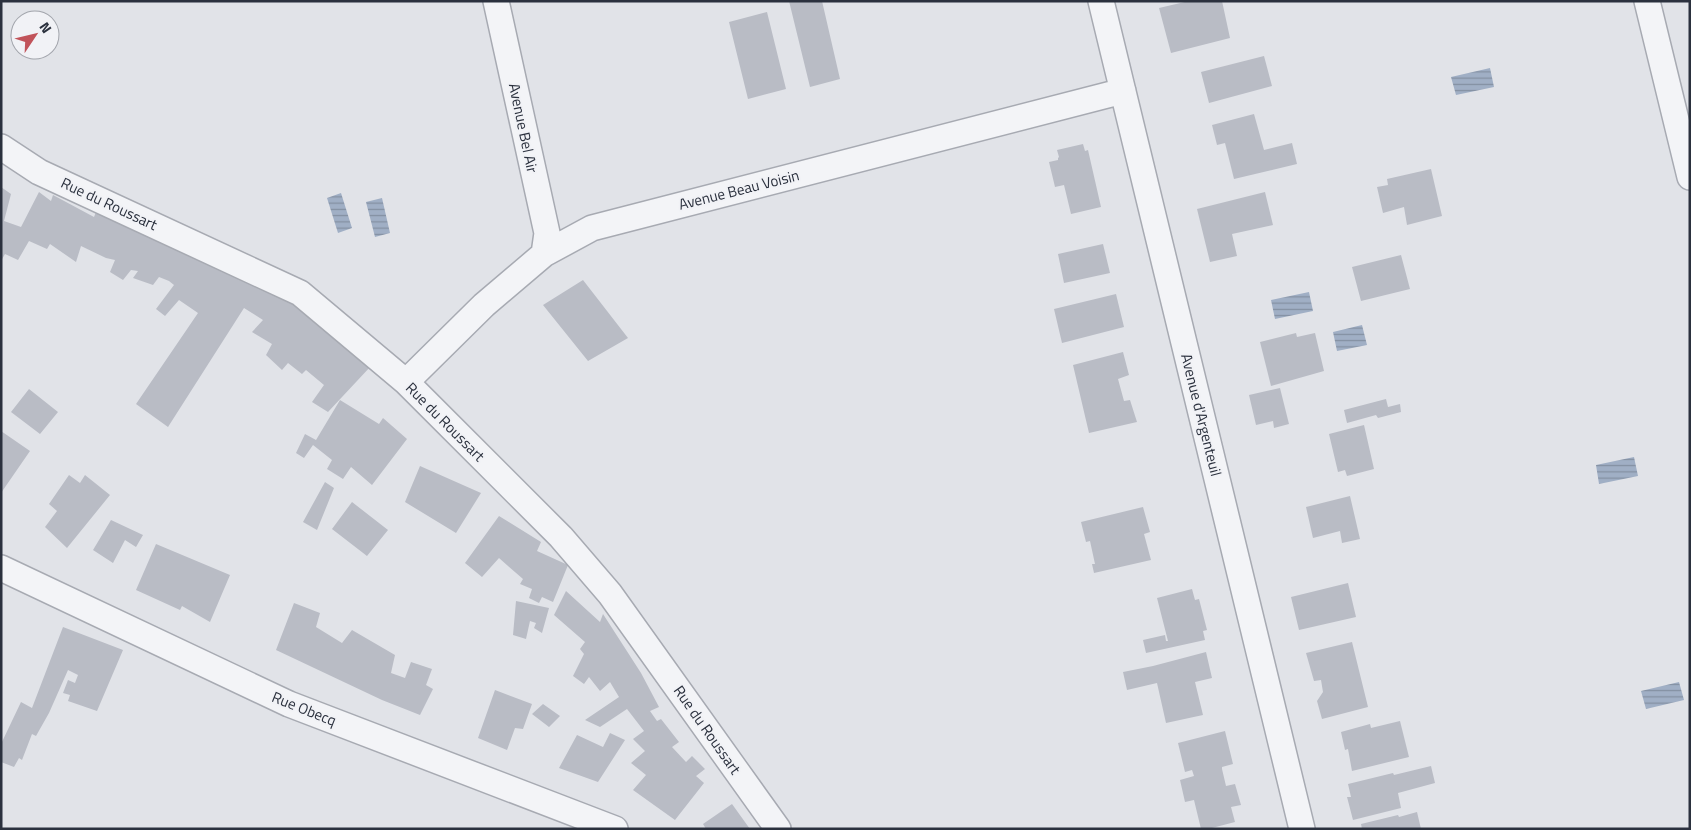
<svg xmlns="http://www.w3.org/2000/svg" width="1691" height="830" viewBox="0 0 1691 830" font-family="'Titillium Web',sans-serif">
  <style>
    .water { fill: url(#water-rules) }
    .building { fill: #b9bcc5 }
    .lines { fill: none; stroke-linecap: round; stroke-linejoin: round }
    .minor-casing { stroke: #a7aab2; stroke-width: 28 }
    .minor { stroke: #f3f4f7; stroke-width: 25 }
    .labels { text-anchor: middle; stroke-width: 4; stroke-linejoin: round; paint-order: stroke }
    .street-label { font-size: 15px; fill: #2b313e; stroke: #f1f2f6 }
  </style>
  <defs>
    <pattern id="water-rules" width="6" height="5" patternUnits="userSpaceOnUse" patternTransform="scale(1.25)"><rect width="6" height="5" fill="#a0afc5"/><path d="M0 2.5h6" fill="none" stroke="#838fa1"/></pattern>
  </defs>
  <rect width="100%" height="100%" fill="#e1e3e8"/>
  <path class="water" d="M1490,68L1494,87L1456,95L1451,77Z
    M341,193L352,228L338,233L327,198Z
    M382,198L390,233L375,237L366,202Z
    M1309,292L1313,311L1275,319L1271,300Z
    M1362,325L1367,345L1337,351L1333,332Z
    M1634,457L1638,476L1599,484L1596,465Z
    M1679,682L1684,700L1646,709L1641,691Z"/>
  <path class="building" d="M789,1H822L840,79L810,87Z
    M1189,1H1222L1230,38L1171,53L1159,8Z
    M767,12L786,89L748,99L729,22Z
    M1264,56L1272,86L1209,103L1201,72Z
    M1254,114L1264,150L1292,143L1297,164L1234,179L1225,143L1217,145L1212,125Z
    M1083,144L1085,151L1088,150L1101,207L1071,214L1064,185L1055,187L1049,162L1058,160V158L1059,157L1057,150Z
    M1431,169L1442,216L1407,225L1404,207L1383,213L1377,187L1388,185L1387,179Z
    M1,187L11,194L4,221L21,227L39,192L51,201L53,195L94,217L96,212L122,224L159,237L282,295L322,324L336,340L371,366L328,412L312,402L324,385L306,370L302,374L288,363L282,370L266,355L272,344L252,332L263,320L244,308L168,427L136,404L198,313L179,300L165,316L156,309L174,285L169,281L159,277L153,285L133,278L138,271L131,270L123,280L110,272L115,260L106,258L81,246L76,262L50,244L47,249L29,241L18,260L5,254L1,261Z
    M1265,192L1273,225L1232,234L1237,256L1210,262L1197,209Z
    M1103,244L1110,273L1064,283L1058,254Z
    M1401,255L1410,289L1361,301L1352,267Z
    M583,280L628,338L588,361L543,305Z
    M1116,294L1124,327L1062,343L1054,309Z
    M1296,333L1297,337L1315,333L1324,371L1271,386L1260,342Z
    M1123,352L1129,375L1118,379L1124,401L1130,400L1137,422L1089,433L1073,365Z
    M1280,388L1289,424L1274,428L1273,421L1256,425L1249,395Z
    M29,389L58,412L40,434L11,412Z
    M1386,399L1388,407L1400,404L1401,412L1378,418L1376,415L1347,423L1344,410Z
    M340,400L379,424L383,418L407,439L372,485L351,467L343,479L327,469L332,460L313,445L304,458L296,453L305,434L316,440Z
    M1364,425L1374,469L1347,476L1345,470L1338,472L1329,434Z
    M1,431L30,451L1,493Z
    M420,466L481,493L456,533L405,502Z
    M69,475L80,483L85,475L110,495L67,548L45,527L57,511L49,504Z
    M325,482L334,488L317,530L303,522Z
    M1350,496L1360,539L1342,543L1340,531L1313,538L1306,507Z
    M352,502L388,530L367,556L332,529Z
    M1143,507L1150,532L1144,534L1151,560L1094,573L1092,564H1095L1090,541L1086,542L1081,522Z
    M499,516L541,542L537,551L568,565L553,602L542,597L539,603L529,598L532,589L520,584L523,579L499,558L482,577L465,563Z
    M111,520L143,535L136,547L125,540L113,563L93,550Z
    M156,544L230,575L210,622L182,606L180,610L136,590Z
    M1348,583L1356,617L1299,630L1291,597Z
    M1192,589L1195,600L1199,599L1207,630L1203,631L1205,640L1146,653L1143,640L1165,635L1166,641H1168L1157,598Z
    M566,591L600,622L603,614L641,673L659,707L650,711L657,721L661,719L679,742L672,747L686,762L692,756L705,769L696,776L704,783L675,820L633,790L646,775L631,763L645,751L633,739L644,731L627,709L600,727L585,720L619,697L610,682L600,691L589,677L584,684L573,676L584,654L580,649L585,642L554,615Z
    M516,601L549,608L542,633L534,628L536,623L530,621L526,639L513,635Z
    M294,603L320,613L316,627L342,643L352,630L395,655L391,673L405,678L411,662L432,669L426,685L433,689L420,715L382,700L276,650Z
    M63,627L123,650L97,711L68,701L70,695L63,693L68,680L75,683L78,675L68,670L49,713L36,736L32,734L22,760L19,758L14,767L1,762V744L21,702L32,708Z
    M1352,642L1368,707L1322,719L1317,701L1323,692L1321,680L1314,681L1306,653Z
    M1206,652L1212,678L1195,682L1203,715L1166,723L1157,683L1127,690L1123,672L1153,666Z
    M495,690L532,704L523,729L515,728L507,750L478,738Z
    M543,704L560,716L549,727L532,714Z
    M1400,721L1409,757L1352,771L1348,749L1345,750L1341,732L1370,724L1371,728Z
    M1225,731L1233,764L1222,767V769L1226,786L1235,784L1241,805L1231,807L1235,822L1208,829H1201L1194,800L1185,802L1180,780L1194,776L1192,770L1185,772L1178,743Z
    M610,733L625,740L598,782L559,768L577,735L603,747Z
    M1431,766L1435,783L1398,793L1401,808L1353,820L1347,797H1351L1348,784L1393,773L1394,775Z
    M732,804L750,829H706L703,824Z
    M1417,812L1421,829H1362L1361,824L1398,815L1399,817Z"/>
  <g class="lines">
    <defs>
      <path id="minor" d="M496,1L547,233L544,254
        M1101,1L1302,829
        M1647,1L1690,177
        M1,147L39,172L300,293L406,382L561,537L610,594L778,829
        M406,382L484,305L544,254L592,228L1123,91
        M1,568L289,704L615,829"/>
    </defs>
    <use href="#minor" class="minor-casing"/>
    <use href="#minor" class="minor"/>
  </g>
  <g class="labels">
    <g class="street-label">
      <text transform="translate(523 128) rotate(78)" y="5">Avenue Bel Air</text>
      <text transform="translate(739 190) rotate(-14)" y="5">Avenue Beau Voisin</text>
      <text transform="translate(109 204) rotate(25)" y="5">Rue du Roussart</text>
      <text transform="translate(1201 415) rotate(76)" y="5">Avenue d'Argenteuil</text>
      <text transform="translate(445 422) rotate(45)" y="5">Rue du Roussart</text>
      <text transform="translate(304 709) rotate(22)" y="5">Rue Obecq</text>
      <text transform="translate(707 730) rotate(55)" y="5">Rue du Roussart</text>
    </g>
  </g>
  <rect width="1691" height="830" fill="none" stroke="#2b313e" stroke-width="5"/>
  <g transform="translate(35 35) rotate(55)"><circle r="24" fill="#f1f2f6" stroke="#a2a5ac"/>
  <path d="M0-4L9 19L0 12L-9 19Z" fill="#c1535a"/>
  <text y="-8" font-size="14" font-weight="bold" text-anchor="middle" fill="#2b313e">N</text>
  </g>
</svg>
